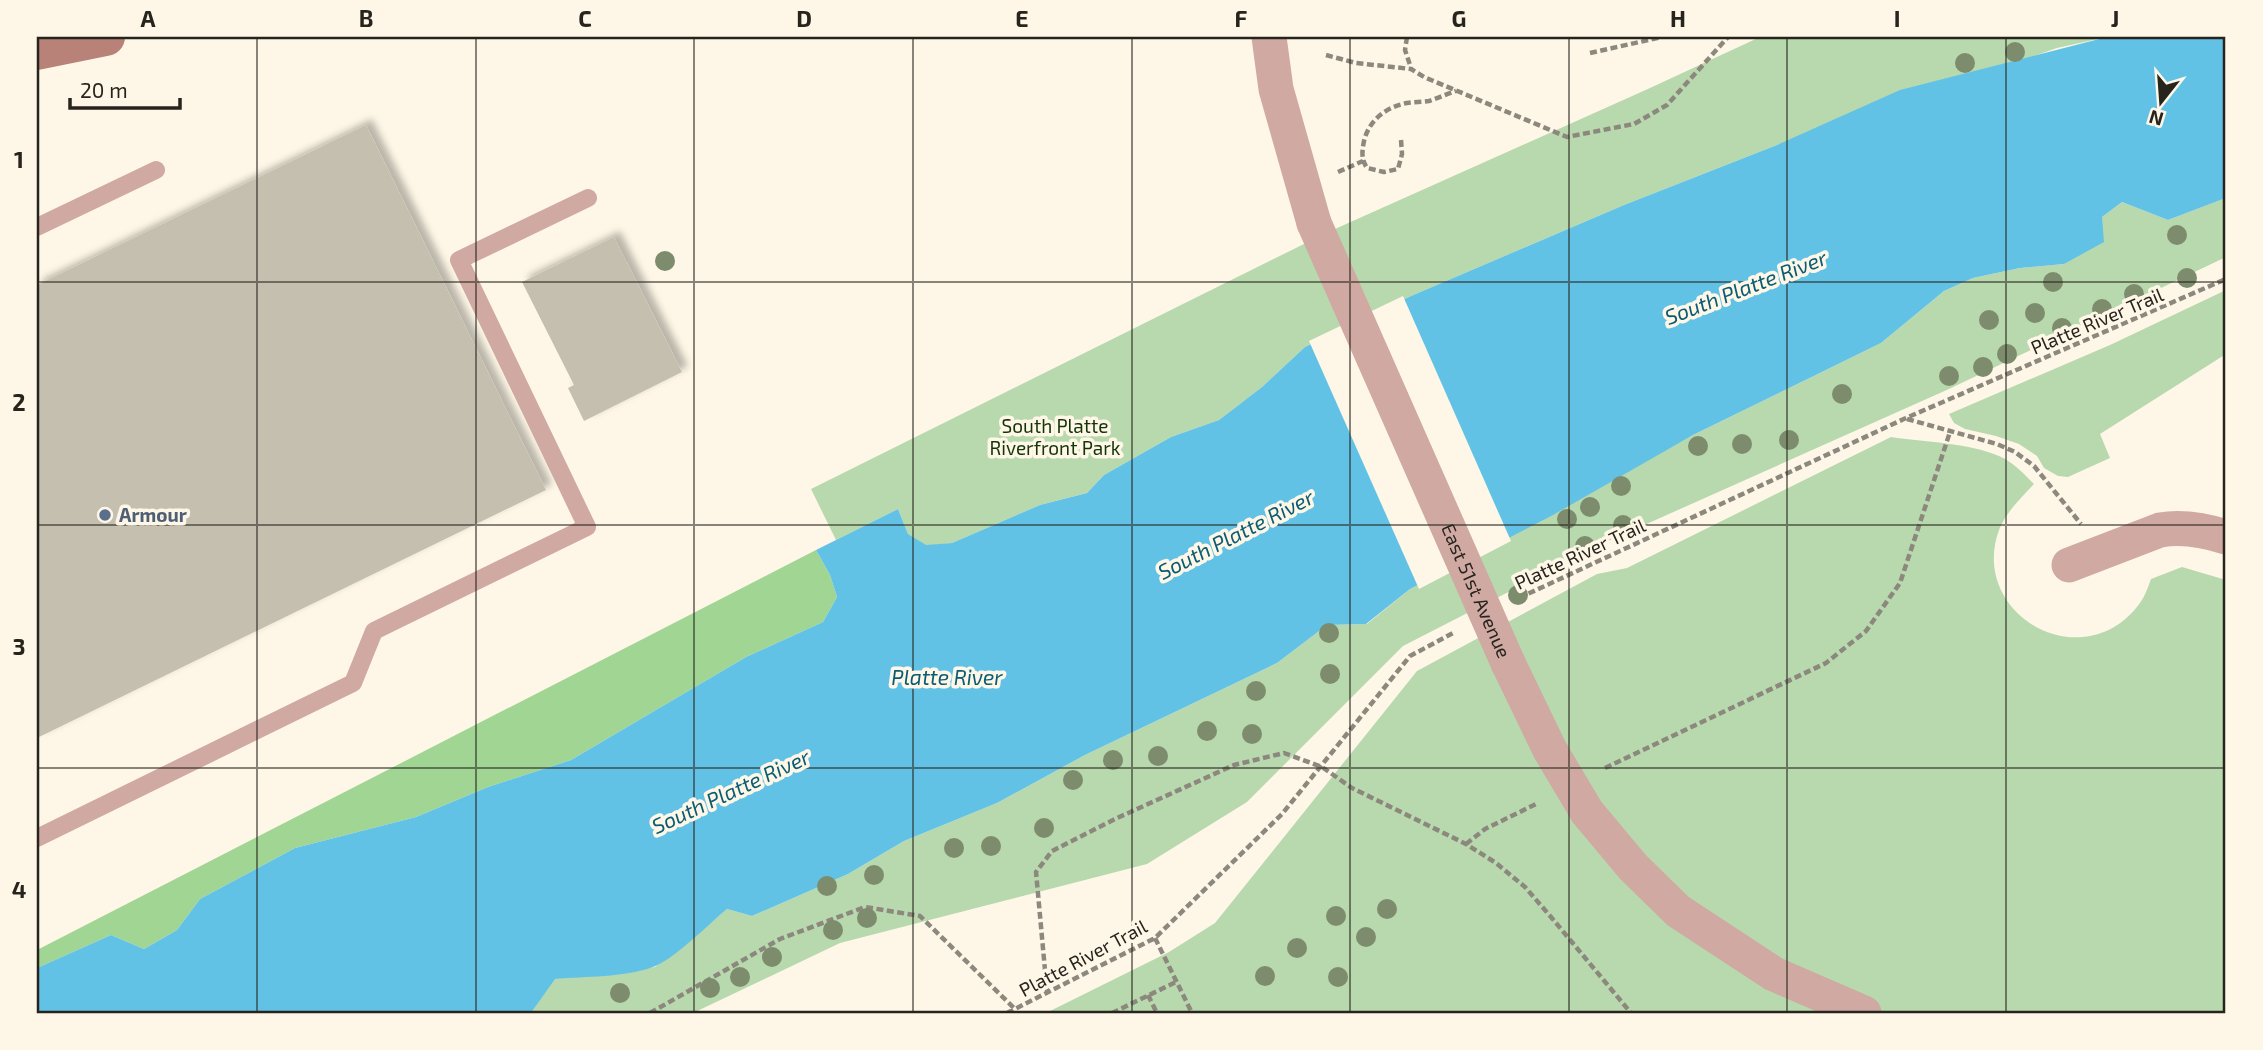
<svg xmlns="http://www.w3.org/2000/svg" width="2263" height="1050" viewBox="0 0 2263 1050" font-family="'Exo 2',sans-serif">
  <style>
    .green { fill: #b8d9ae }
    .forest { fill: #a1d593 }
    .water { fill: #62c2e6 }
    .pier { fill: #fef7e7 }
    .building { fill: #c5bfaf; filter: url(#shadow) }
    .lines { fill: none; stroke-linecap: round; stroke-linejoin: round }
    .path { stroke: #8c887d; stroke-width: 4.5; stroke-dasharray: 7 3.5; stroke-linecap: butt }
    .lane { stroke: #cfa9a2; stroke-width: 18 }
    .street { stroke: #cfa9a2; stroke-width: 35 }
    .secondary { stroke: #b98279; stroke-width: 38 }
    .street-bridge { stroke: #cfa9a2; stroke-width: 35 }
    .tree { fill: #7d8c6c }
    .grid { fill: none; stroke: #27241e; stroke-width: 2; stroke-opacity: 0.55 }
    .service-dot { fill: #5c6f8a; stroke: #fef7e7; stroke-width: 2.5 }
    .labels { text-anchor: middle; stroke-width: 7; stroke-linejoin: round; paint-order: stroke }
    .street-label { font-size: 19px; fill: #27241e; stroke: #fef7e7 }
    .park-label { font-size: 19px; fill: #133508; stroke: #fef7e7 }
    .service-label { font-size: 19px; font-weight: bold; fill: #4e5e75; stroke: #fef7e7; text-anchor: start }
    .water-label { font-size: 21px; font-style: italic; fill: #0a5c74; stroke: #fef7e7 }
    .neatline { fill: none; stroke: #27241e; stroke-width: 2.5 }
    .grid-label { font-size: 23px; text-anchor: middle; font-weight: bold; fill: #27241e }
  </style>
  <defs>
    <filter id="shadow"><feDropShadow dx="6" dy="-6" stdDeviation="3.5" flood-color="#0004"/></filter>
  </defs>
  <rect width="100%" height="100%" fill="#fef7e7"/>
  <path class="green" d="M1760,37H2107L2057,48L1777,145L1624,205L1411,296L1305,347L1262,387L1219,420L1171,437L1104,475L1087,493L1040,505L952,543L926,546L908,534L898,509L836,540L811,489L1326,233L1650,88Z
    M2226,198V257L1949,389L1604,543L1403,646L1247,802L1147,864L840,943L693,1013H531L554,979L655,967L692,939L727,909L752,916L848,874L904,841L997,803L1085,755L1277,663L1327,625L1367,624L1410,589L1693,435L1881,343L1944,291L1973,278L2020,268L2064,264L2102,217L2122,202L2168,220Z
    M2226,290V354L2100,434L2110,458L2068,477L2058,476L2044,468L2037,456L2019,444L1996,436L1965,429L1954,423L1949,414L2110,345Z
    M1891,437C1924,442 1969,443 1999,456C2013,462 2024,474 2034,484C2021,498 2006,512 1999,530C1968,615 2084,680 2140,603C2145,596 2148,587 2151,579L2182,567L2226,580V1013H1046L1169,952L1215,923L1417,671L1597,574L1627,568Z"/>
  <path class="forest" d="M816,550L830,575L837,597L823,622L746,657L571,760L488,787L416,817L295,848L200,899L177,930L144,949L111,935L37,968V950Z"/>
  <path class="water" d="M2107,37H2226V198L2168,220L2122,202L2102,217L2104,242L2064,264L2020,268L1973,278L1944,291L1881,343L1693,435L1553,515L1410,589L1366,624L1327,625L1277,663L1085,755L997,803L904,841L848,874L752,916L727,909C710,923 672,961 653,967C622,978 587,976 555,979L531,1013H37V968L111,935L144,949L177,930L200,899L295,848L416,817L488,787L571,760L746,657L823,622L837,597L830,575L816,550L898,509L908,534L926,545L952,543L1040,505L1087,493L1104,475L1171,437L1219,420L1262,387L1305,347L1411,296L1624,205L1777,145L1900,90Z"/>
  <path class="pier" d="M1403,296L1511,541L1419,589L1309,341Z"/>
  <path class="building" d="M366,125L546,490L37,738V285Z
    M614,237L682,372L584,421L568,388L574,385L522,282Z"/>
  <g class="lines">
    <path class="path" d="M1407,37L1405,50L1411,68
      M1590,53L1662,37
      M1326,55L1356,63L1411,69L1424,77L1567,137L1634,124L1667,105L1728,37
      M1401,140L1402,154L1398,169L1384,172L1367,168C1361,159 1362,151 1364,141C1369,120 1386,107 1407,103C1414,102 1422,102 1429,101C1438,98 1447,94 1456,91
      M1338,172L1363,161
      M1907,419L1997,444L2015,452L2034,466L2081,524
      M1519,598L1906,418L2226,279
      M1605,768L1826,663L1866,631L1900,583L1950,432
      M1466,844L1485,829L1536,804
      M1155,938L1192,1013
      M1047,992L1036,872L1052,851L1115,819L1234,765L1284,753L1322,767L1352,788L1466,844L1496,863L1525,887L1551,917L1631,1013
      M1148,995L1157,1013
      M650,1013L780,939L865,907L920,916L1015,1009
      M1007,1013L1155,938L1282,814L1410,656L1455,632
      M1112,1013L1176,982"/>
    <path class="lane" d="M37,227L156,170
      M37,838L353,683L374,631L587,527L459,260L588,198"/>
    <path class="street" d="M1269,37L1276,89L1314,223
      M2069,565L2160,530C2183,526 2204,530 2226,537
      M1508,663L1550,750L1587,812L1633,867L1678,911L1774,974L1864,1013"/>
    <path class="secondary" d="M37,51L106,37"/>
    <path class="street-bridge" id="s1" d="M1314,223L1508,663"/>
  </g>
  <g class="tree">
    <circle cx="2015" cy="52" r="10"/>
    <circle cx="1965" cy="63" r="10"/>
    <circle cx="2177" cy="235" r="10"/>
    <circle cx="665" cy="261" r="10"/>
    <circle cx="2187" cy="278" r="10"/>
    <circle cx="2053" cy="282" r="10"/>
    <circle cx="2134" cy="294" r="10"/>
    <circle cx="2102" cy="309" r="10"/>
    <circle cx="2035" cy="313" r="10"/>
    <circle cx="1989" cy="320" r="10"/>
    <circle cx="2062" cy="328" r="10"/>
    <circle cx="2007" cy="354" r="10"/>
    <circle cx="1983" cy="367" r="10"/>
    <circle cx="1949" cy="376" r="10"/>
    <circle cx="1842" cy="394" r="10"/>
    <circle cx="1789" cy="440" r="10"/>
    <circle cx="1742" cy="444" r="10"/>
    <circle cx="1698" cy="446" r="10"/>
    <circle cx="1621" cy="486" r="10"/>
    <circle cx="1590" cy="507" r="10"/>
    <circle cx="1567" cy="519" r="10"/>
    <circle cx="1623" cy="525" r="10"/>
    <circle cx="1585" cy="546" r="10"/>
    <circle cx="1518" cy="595" r="10"/>
    <circle cx="1329" cy="633" r="10"/>
    <circle cx="1330" cy="674" r="10"/>
    <circle cx="1256" cy="691" r="10"/>
    <circle cx="1207" cy="731" r="10"/>
    <circle cx="1252" cy="734" r="10"/>
    <circle cx="1158" cy="756" r="10"/>
    <circle cx="1113" cy="760" r="10"/>
    <circle cx="1073" cy="780" r="10"/>
    <circle cx="1044" cy="828" r="10"/>
    <circle cx="991" cy="846" r="10"/>
    <circle cx="954" cy="848" r="10"/>
    <circle cx="874" cy="875" r="10"/>
    <circle cx="827" cy="886" r="10"/>
    <circle cx="1387" cy="909" r="10"/>
    <circle cx="1336" cy="916" r="10"/>
    <circle cx="867" cy="918" r="10"/>
    <circle cx="833" cy="930" r="10"/>
    <circle cx="1366" cy="937" r="10"/>
    <circle cx="1297" cy="948" r="10"/>
    <circle cx="772" cy="957" r="10"/>
    <circle cx="1265" cy="976" r="10"/>
    <circle cx="740" cy="977" r="10"/>
    <circle cx="1338" cy="977" r="10"/>
    <circle cx="710" cy="988" r="10"/>
    <circle cx="620" cy="993" r="10"/>
  </g>
  <path class="grid" d="M257,37V1013M476,37V1013M694,37V1013M913,37V1013M1132,37V1013M1350,37V1013M1569,37V1013M1787,37V1013M2006,37V1013M37,282H2226M37,525H2226M37,768H2226"/>
  <circle class="service-dot" cx="105" cy="515" r="7"/>
  <g class="labels">
    <g class="street-label">
      <text transform="translate(2097 321) rotate(-23)" y="7">Platte River Trail</text>
      <text transform="translate(1580 554) rotate(-25)" y="7">Platte River Trail</text>
      <text dy="7" stroke="none"><textPath href="#s1" startOffset="402">East 51st Avenue</textPath></text>
      <text transform="translate(1083 958) rotate(-28)" y="7">Platte River Trail</text>
    </g>
    <g class="park-label">
      <text x="1055" y="433">South Platte<tspan x="1055" dy="22">Riverfront Park</tspan></text>
    </g>
    <g class="service-label">
      <text x="119" y="522">Armour</text>
    </g>
    <g class="water-label">
      <text transform="translate(1746 288) rotate(-21)" y="7">South Platte River</text>
      <text transform="translate(1236 535) rotate(-27)" y="7">South Platte River</text>
      <text x="947" y="685">Platte River</text>
      <text transform="translate(731 792) rotate(-25)" y="7">South Platte River</text>
    </g>
  </g>
  <rect width="2263" height="1050" fill="none" stroke="#fef7e7" stroke-width="77"/>
  <g transform="translate(2161 102) rotate(197)" stroke="#fef7e7" stroke-width="5" paint-order="stroke">
  <path d="M0-5L12 26L0 18L-12 26Z" fill="#27241e"/>
  <text y="-10" font-size="19" font-weight="bold" text-anchor="middle" fill="#27241e">N</text>
  </g>
  <path d="M70 98v10h110v-10" fill="none" stroke="#27241e" stroke-width="3.5"/>
  <text x="80" y="98" font-size="21" fill="#27241e" stroke="#fef7e7" stroke-width="5" paint-order="stroke">20 m</text>
  <rect x="38" y="38" width="2186" height="974" class="neatline"/>
  <g class="grid-label">
    <text x="148" y="27">A</text>
    <text x="366" y="27">B</text>
    <text x="585" y="27">C</text>
    <text x="804" y="27">D</text>
    <text x="1022" y="27">E</text>
    <text x="1241" y="27">F</text>
    <text x="1459" y="27">G</text>
    <text x="1678" y="27">H</text>
    <text x="1897" y="27">I</text>
    <text x="2115" y="27">J</text>
    <text x="19" y="168">1</text>
    <text x="19" y="411">2</text>
    <text x="19" y="655">3</text>
    <text x="19" y="898">4</text>
  </g>
</svg>
